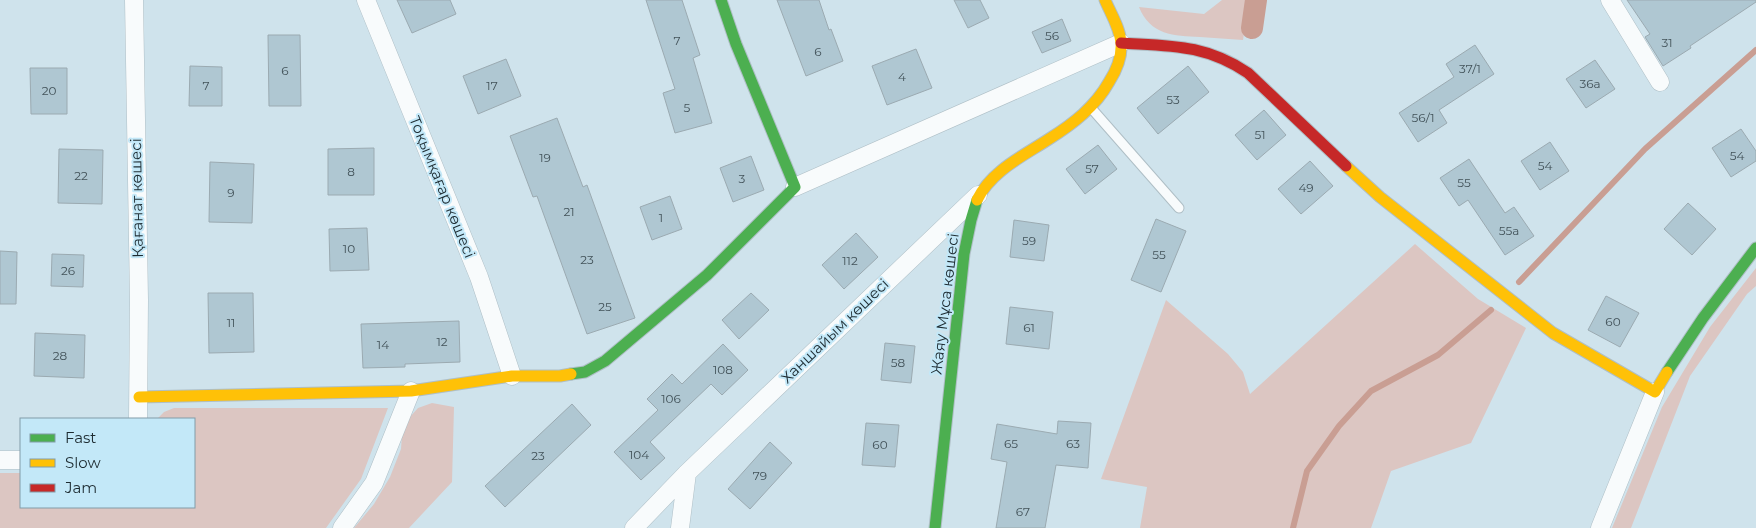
<svg xmlns="http://www.w3.org/2000/svg" width="1756" height="528" viewBox="0 0 1756 528" font-family="Montserrat,sans-serif">
  <style>
    .green { fill: #dcc6c2 }
    .lines { fill: none; stroke-linecap: round; stroke-linejoin: round }
    .stream { stroke: #c99e93; stroke-width: 6 }
    .canal { stroke: #c99e93; stroke-width: 22 }
    .building { fill: #afc7d2; stroke: #9baab1 }
    .lane-casing { stroke: #afbfc6; stroke-width: 11 }
    .street-casing { stroke: #afbfc6; stroke-width: 19 }
    .fast-casing { stroke: #afbfc6; stroke-width: 13 }
    .slow-casing { stroke: #afbfc6; stroke-width: 13 }
    .jam-casing { stroke: #afbfc6; stroke-width: 13 }
    .lane { stroke: #f8fbfc; stroke-width: 9 }
    .street { stroke: #f8fbfc; stroke-width: 18 }
    .fast { stroke: #4caf50; stroke-width: 11 }
    .slow { stroke: #ffc107; stroke-width: 11 }
    .jam { stroke: #c62828; stroke-width: 11 }
    .labels { text-anchor: middle; stroke-width: 4; stroke-linejoin: round; paint-order: stroke }
    .number-label { font-size: 12px; fill: #425259 }
    .street-label { font-size: 15px; fill: #1d2b31; stroke: #c3e8f8 }
  </style>
  <rect width="100%" height="100%" fill="#cfe3ec"/>
  <path class="green" d="M1222,0H1249L1243,40C1229,39 1214,38 1200,37C1174,36 1150,35 1139,7L1204,14Z
    M1415,244L1478,299L1526,328L1471,443L1391,471L1371,528H1140L1147,487L1101,479L1166,300L1228,354L1243,372L1250,394Z
    M1756,268V286L1747,294L1690,376L1631,528H1612L1662,407L1710,327Z
    M432,403L454,407L452,482L409,528H354L374,504L390,477L401,449L402,435L409,418L418,408Z
    M174,408H388L361,479L326,528H0V473H21V507H194V419H157L164,412Z"/>
  <g class="lines">
    <path class="stream" d="M1519,282L1645,149L1756,50
      M1293,528L1307,471L1339,426L1371,391L1438,355L1491,310"/>
    <path class="canal" d="M1252,28L1256,0"/>
  </g>
  <path class="building" d="M397,0H450L456,14L412,33Z
    M646,0H682L700,55L693,58L712,123L675,133L663,93L675,89Z
    M777,0H819L829,30L831,29L843,61L806,76Z
    M954,0H980L989,18L968,28Z
    M1627,0H1756V2L1690,46L1691,48L1663,66L1645,37L1650,34Z
    M1062,19L1071,41L1042,53L1032,32Z
    M268,35H300L301,106H269Z
    M1475,45L1494,74L1439,110L1447,123L1418,142L1399,113L1454,77L1446,64Z
    M916,49L932,88L887,105L872,66Z
    M506,59L521,96L478,114L463,76Z
    M1595,60L1615,89L1586,108L1566,79Z
    M190,66L222,67V106H189Z
    M1188,66L1209,92L1158,134L1137,108Z
    M30,68H67V114H31Z
    M1264,110L1286,135L1257,160L1235,135Z
    M557,118L583,187L587,185L635,318L587,334L537,196L533,197L510,136Z
    M1741,129L1756,151V161L1731,177L1712,148Z
    M1550,142L1569,171L1540,190L1521,161Z
    M1098,145L1117,169L1085,194L1066,169Z
    M374,148V195H328V149Z
    M59,149L103,150L102,204L58,203Z
    M751,156L764,190L733,202L720,168Z
    M1469,159L1505,213L1514,207L1534,236L1505,255L1468,200L1459,206L1440,178Z
    M1310,161L1333,186L1301,214L1278,189Z
    M210,162L254,164L252,223L209,222Z
    M670,196L682,229L652,240L640,207Z
    M1688,203L1716,229L1692,255L1664,229Z
    M1156,219L1186,231L1161,292L1131,280Z
    M1014,220L1049,225L1044,261L1010,257Z
    M367,228L369,270L330,271L329,229Z
    M856,233L878,257L844,289L822,265Z
    M0,251L17,252L16,304H0Z
    M52,254L84,255L83,287L51,286Z
    M208,293H253L254,352L209,353Z
    M751,293L769,310L739,339L722,320Z
    M1606,296L1639,313L1620,347L1588,330Z
    M1010,307L1053,312L1049,349L1006,344Z
    M459,321L460,362L405,364V367L363,368L361,324Z
    M35,333L85,335L84,378L34,376Z
    M885,343L915,346L911,383L881,380Z
    M723,344L748,370L722,395L711,384L650,442L665,458L641,480L614,452L658,410L647,399L672,374L682,384Z
    M572,404L591,425L505,507L485,486Z
    M1058,421L1091,423L1088,468L1056,465L1045,528H996L1007,462L991,459L997,424L1057,434Z
    M866,423L899,425L895,467L862,465Z
    M770,442L792,463L750,509L728,489Z"/>
  <g class="lines">
    <defs>
      <path id="lane" d="M1092,109L1179,208"/>
      <path id="street" d="M134,0L139,300L138,419
        M366,0L479,277L512,376
        M1610,0L1660,82
        M795,187L1121,43
        M0,460H21
        M342,528L374,483L411,391
        M634,528L687,473L978,195
        M680,528L687,473
        M1600,528L1655,392"/>
      <path id="fast" d="M1667,372L1703,318L1756,248
        M571,374L585,372L605,361L707,275L795,187L736,44L721,0
        M935,528L964,254L971,220L977,200"/>
      <path id="slow" d="M1346,166L1380,197L1553,333L1655,392L1667,372
        M977,200C991,171 1023,156 1049,139C1073,124 1095,107 1109,82C1116,71 1122,56 1121,43C1120,28 1111,14 1105,0
        M139,397L411,391L512,376H560L571,374"/>
      <path id="jam" d="M1121,43C1170,46 1205,44 1248,73L1346,166"/>
    </defs>
    <use href="#lane" class="lane-casing"/>
    <use href="#street" class="street-casing"/>
    <use href="#fast" class="fast-casing"/>
    <use href="#slow" class="slow-casing"/>
    <use href="#jam" class="jam-casing"/>
    <use href="#lane" class="lane"/>
    <use href="#street" class="street"/>
    <use href="#fast" class="fast"/>
    <use href="#slow" class="slow"/>
    <use href="#jam" class="jam"/>
  </g>
  <g class="labels">
    <g class="number-label">
      <text x="1052" y="40">56</text>
      <text x="677" y="45">7</text>
      <text x="1667" y="47">31</text>
      <text x="818" y="56">6</text>
      <text x="1470" y="73">37/1</text>
      <text x="285" y="75">6</text>
      <text x="902" y="81">4</text>
      <text x="1590" y="88">36а</text>
      <text x="206" y="90">7</text>
      <text x="492" y="90">17</text>
      <text x="49" y="95">20</text>
      <text x="1173" y="104">53</text>
      <text x="687" y="112">5</text>
      <text x="1423" y="122">56/1</text>
      <text x="1260" y="139">51</text>
      <text x="1737" y="160">54</text>
      <text x="545" y="162">19</text>
      <text x="1545" y="170">54</text>
      <text x="1092" y="173">57</text>
      <text x="351" y="176">8</text>
      <text x="81" y="180">22</text>
      <text x="742" y="183">3</text>
      <text x="1464" y="187">55</text>
      <text x="1306" y="192">49</text>
      <text x="231" y="197">9</text>
      <text x="569" y="216">21</text>
      <text x="661" y="222">1</text>
      <text x="1509" y="235">55а</text>
      <text x="1029" y="245">59</text>
      <text x="349" y="253">10</text>
      <text x="1159" y="259">55</text>
      <text x="587" y="264">23</text>
      <text x="850" y="265">112</text>
      <text x="68" y="275">26</text>
      <text x="605" y="311">25</text>
      <text x="1613" y="326">60</text>
      <text x="231" y="327">11</text>
      <text x="1029" y="332">61</text>
      <text x="442" y="346">12</text>
      <text x="383" y="349">14</text>
      <text x="60" y="360">28</text>
      <text x="898" y="367">58</text>
      <text x="723" y="374">108</text>
      <text x="671" y="403">106</text>
      <text x="1011" y="448">65</text>
      <text x="1073" y="448">63</text>
      <text x="880" y="449">60</text>
      <text x="639" y="459">104</text>
      <text x="538" y="460">23</text>
      <text x="760" y="480">79</text>
      <text x="1023" y="516">67</text>
    </g>
    <g class="street-label">
      <text transform="translate(442 187) rotate(68)" y="5">Тоқымқағар көшесі</text>
      <text transform="translate(137 198) rotate(-91)" y="5">Қағанат көшесі</text>
      <text transform="translate(945 304) rotate(-83)" y="5">Жаяу Мұса көшесі</text>
      <text transform="translate(835 331) rotate(-44)" y="5">Ханшайым көшесі</text>
    </g>
  </g>
  <rect x="20" y="418" width="175" height="90" fill="#c3e8f8" stroke="#819ca8"/>
  <rect x="30" y="434" width="25" height="8" fill="#4caf50" stroke="#819ca8"/>
  <text x="65" y="443" font-size="15" fill="#1d2b31">Fast</text>
  <rect x="30" y="459" width="25" height="8" fill="#ffc107" stroke="#819ca8"/>
  <text x="65" y="468" font-size="15" fill="#1d2b31">Slow</text>
  <rect x="30" y="484" width="25" height="8" fill="#c62828" stroke="#819ca8"/>
  <text x="65" y="493" font-size="15" fill="#1d2b31">Jam</text>
</svg>
